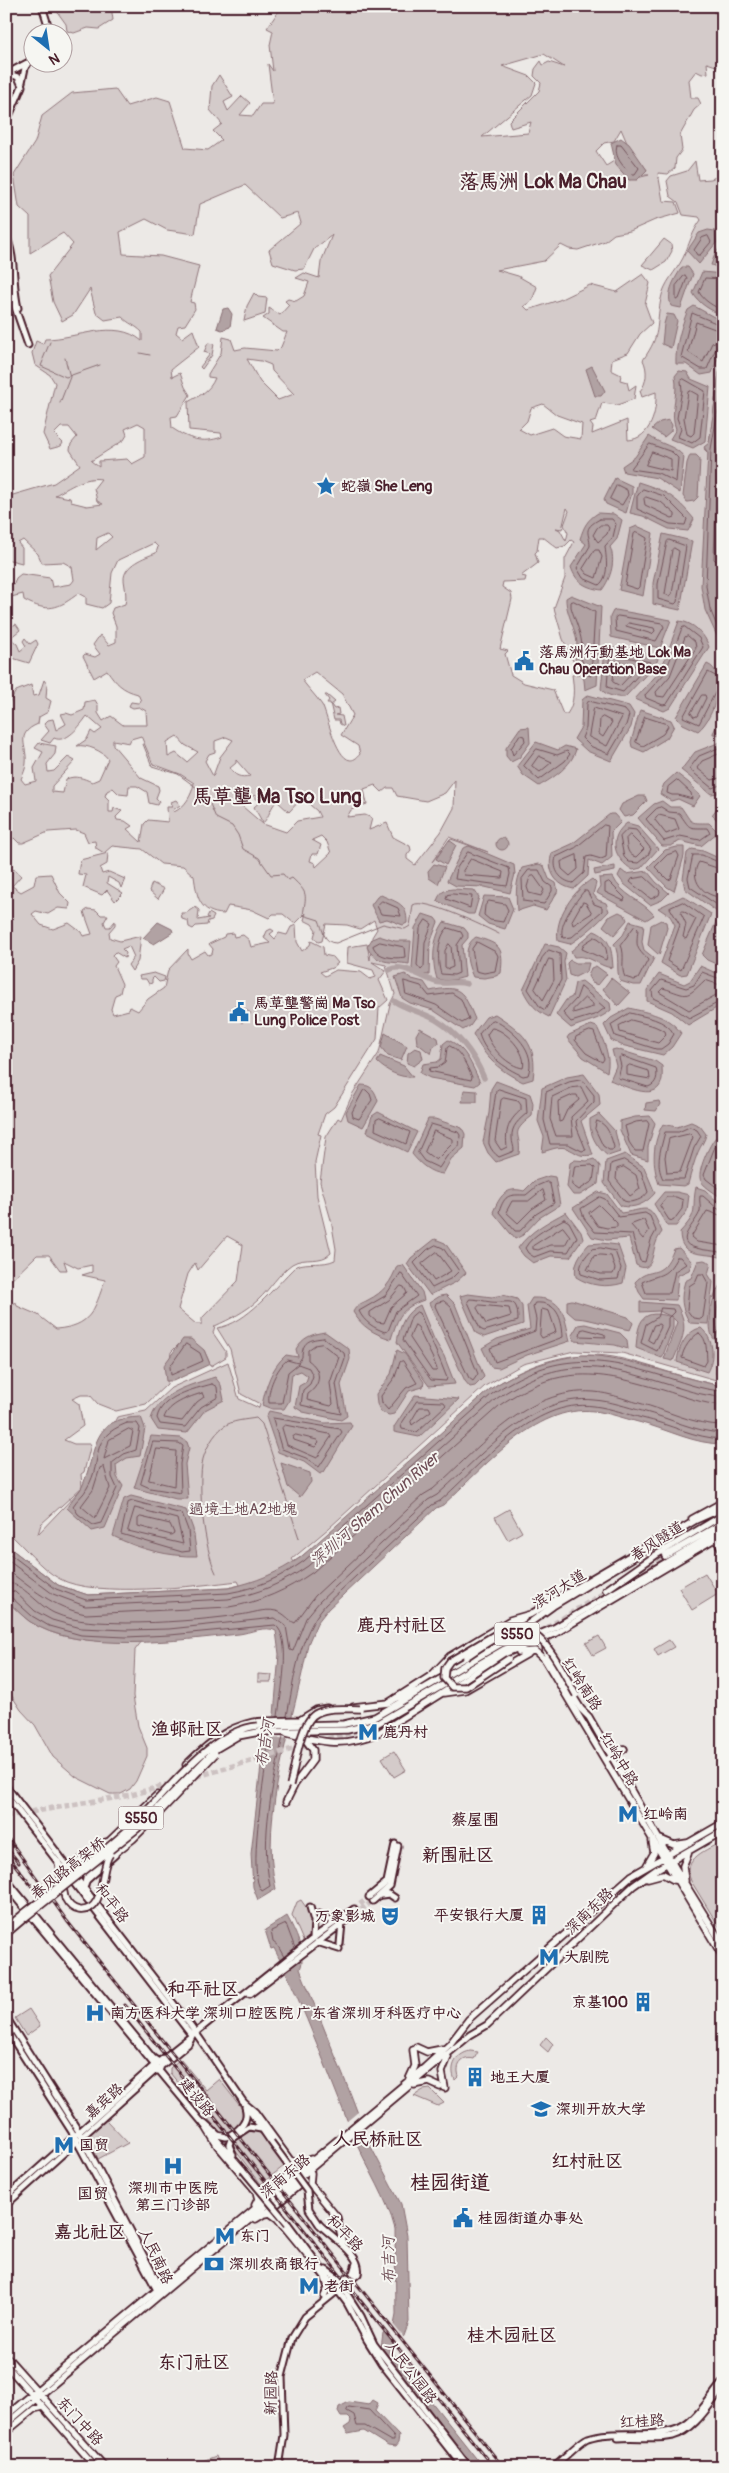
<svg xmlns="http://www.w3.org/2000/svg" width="729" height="2473" viewBox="0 0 729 2473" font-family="Pangolin,'LXGW WenKai TC',sans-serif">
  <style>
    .green { fill: #d4cbca; stroke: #8f757a; fill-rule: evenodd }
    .water { fill: #b1a2a3; stroke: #886e73 }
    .pier { fill: #ece9e6 }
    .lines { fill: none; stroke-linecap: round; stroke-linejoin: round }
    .shore { stroke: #73535b; stroke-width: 1 }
    .stream { stroke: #886e73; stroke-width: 1 }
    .river { stroke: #b1a2a3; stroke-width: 5.5 }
    .secondary-tunnel { stroke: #ccc1c1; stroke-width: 5; stroke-dasharray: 5 2.5; stroke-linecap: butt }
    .trunk-tunnel { stroke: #ccc1c1; stroke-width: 5.5; stroke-dasharray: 5.5 3; stroke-linecap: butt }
    .secondary-casing { stroke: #4a1f2b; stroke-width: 9 }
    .primary-casing { stroke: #4a1f2b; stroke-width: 9 }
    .trunk-casing { stroke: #4a1f2b; stroke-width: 9 }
    .secondary { stroke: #f6f6f2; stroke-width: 5 }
    .primary { stroke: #f6f6f2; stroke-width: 5.5 }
    .trunk { stroke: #f6f6f2; stroke-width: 5.5 }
    .rail-casing { stroke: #4a1f2b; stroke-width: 3 }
    .rail { stroke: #f6f6f2; stroke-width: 1; stroke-dasharray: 4; stroke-linecap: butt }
    .secondary-bridge-casing { stroke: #4a1f2b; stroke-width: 9; stroke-linecap: butt }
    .primary-bridge-casing { stroke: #4a1f2b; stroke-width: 9; stroke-linecap: butt }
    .trunk-bridge-casing { stroke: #4a1f2b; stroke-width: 9; stroke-linecap: butt }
    .secondary-bridge { stroke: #f6f6f2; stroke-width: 5 }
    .primary-bridge { stroke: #f6f6f2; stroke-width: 5.5 }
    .trunk-bridge { stroke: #f6f6f2; stroke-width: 5.5 }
    .labels { text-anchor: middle; stroke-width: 4; stroke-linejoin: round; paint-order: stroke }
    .shield { fill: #f6f6f2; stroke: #7e6067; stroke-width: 1 }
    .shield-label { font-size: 14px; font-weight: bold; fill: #4a1f2b }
    .poi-label { font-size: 15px; font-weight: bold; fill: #4a1f2b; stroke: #f6f6f2; text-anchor: start }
    .park-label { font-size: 15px; fill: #6c4a53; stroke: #f6f6f2 }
    .street-label { font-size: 15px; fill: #4a1f2b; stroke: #f6f6f2 }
    .water-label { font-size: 16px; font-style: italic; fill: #6e4d55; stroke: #f6f6f2 }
    .neighbourhood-label { font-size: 16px; font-weight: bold; fill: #4a1f2b; stroke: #f6f6f2 }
    .quarter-label { font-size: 18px; font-weight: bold; fill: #4a1f2b; stroke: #f6f6f2 }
    .district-label { font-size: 20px; font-weight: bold; fill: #4a1f2b; stroke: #f6f6f2 }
  </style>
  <rect width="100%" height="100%" fill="#ece9e6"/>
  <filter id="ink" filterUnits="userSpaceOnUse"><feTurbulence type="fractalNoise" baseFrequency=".02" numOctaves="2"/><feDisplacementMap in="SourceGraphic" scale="10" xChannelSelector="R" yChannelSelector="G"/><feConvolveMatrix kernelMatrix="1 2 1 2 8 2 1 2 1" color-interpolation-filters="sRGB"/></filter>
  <g filter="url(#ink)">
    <path class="green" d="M53,6H111L113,20L99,29L88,28L74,33L67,31L66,24Z
      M258,6H711L715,14L716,6H723V62H719V67L707,63L708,73L702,74L696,71L689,80L691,98H698L701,104L694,110L680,135L682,150L676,158L675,168L668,174L658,173L663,201L676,202L680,213L655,220L630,231L614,234L605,241L578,250L569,249L561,245L544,261L497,270L518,276L537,287L532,301L524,306L528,310L559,300L590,285L617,292L643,274L650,283L645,304L652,323L640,334L628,353L612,359L611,370L621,375L620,380L627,382L629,390L636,385L634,399L617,405L602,403L596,421L590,423L593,427L592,434L627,420L628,440C651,439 657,411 656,392L642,397L640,391C647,383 648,370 643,360C662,333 655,328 661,299C664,282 676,272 683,258C689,245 692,232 701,220L699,217L683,215L678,202L670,196L667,181L671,176L687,171L695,161L698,180L711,179L723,174V363L719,373L709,443L704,449L708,453L718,643L723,649V1382L622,1353L574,1351L523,1364L485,1386L329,1528L292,1559L294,1562L320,1542L489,1390C528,1363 575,1347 623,1359C657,1367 688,1380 723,1386V1391L623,1362L308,1559L252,1587L117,1601L64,1593L6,1545L58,1585L88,1595L228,1588L240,1585L238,1581C198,1586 94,1598 60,1579C39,1568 25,1546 6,1531V1308L16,1302L17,1306L38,1315L56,1329C91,1326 94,1311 105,1280L82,1275L92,1272V1265L78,1268L64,1261L67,1270H60L49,1255H37L6,1285V872L15,869L21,876L12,886L21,892L34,885L36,875L51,874L60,893L70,903L69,909L58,908L48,914L36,911L32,914L41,925L53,929L69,923L81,932L83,936L92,934L84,912L88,909L96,910L101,915H108L104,922L106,927H110L115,921V925L109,932L110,938L120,941L141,936L138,961L132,971L128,965L134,957L129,946L122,949L126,953L125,958L115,952L112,955L117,962L114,966L122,984L120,993L115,995L111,1009L113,1014L129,1010L130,1007L138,1011L148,999L164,988L168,970L187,950L188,949V954L191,959L205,951L208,955L212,954L213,949L209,944L224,937L225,934L233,933L234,937L243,935L249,940L251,947L270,943L264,938L267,931L271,929L274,931L270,934L275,939L279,933L287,935L291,927L296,925L297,942L302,951L310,945L311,941L323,947L324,955L333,957L338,963L332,968L320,972L325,976L336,970L361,972L370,979L376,977L373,970L347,963L348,947L367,944L370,960L372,937L377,929L374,920L360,929L347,925L326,924L322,941L318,942L314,937L316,930L312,924L304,920L306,913L295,924L283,914H273L269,918L252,910L228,906L224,914C199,913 197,897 194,876L183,866L161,864L142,849L112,846L104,853L96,848L95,841L88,842L84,833L76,830L48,832L23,843H19L14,838L6,841V731L11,720L6,717V702L9,703L16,691L31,685L33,696L39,695L44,680L47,684L46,698L51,701L48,712L39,717L38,724C14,734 28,746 26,763C26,769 23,774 21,779L25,784L36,781L34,768L43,752L35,748L39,743L56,746L55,754L47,764L48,772L54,771L68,757L75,761L52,786V792L63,793L66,779C76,775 83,778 92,782L99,779L108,759C103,751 86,744 77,746L87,739L91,731L95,734L102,729L87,716C80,726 66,744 54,738L50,743L41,740L49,731L44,724L48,720L53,719L56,730L66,724L61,714L66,713L72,715L84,710L85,702L95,700L98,705V713L103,721L111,716L123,725H147L146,711L139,707L133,708L129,706L131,702L138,703L141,701L138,694C122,690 116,683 107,670L94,678L83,656L85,654L95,657L100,654L93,645L100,635L109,645L116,642V626L111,613L113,608L125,604C127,596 125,588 124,580C123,565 145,557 156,553L158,547L154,543L118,560L112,573L109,603L102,608L86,604V597L79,593C58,609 48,613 24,600L23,594L11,597L6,594V581L14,584L16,578L21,574L50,578L52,587L71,584L74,580L72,567L63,562L42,563L38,554L23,540L18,543L22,548V563L6,559V497L54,483L80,465L70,450L71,444L77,437L69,427H61L54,434L63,443L61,446L50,449L43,434L55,383L50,375L35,365L32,353L36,341L43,344L45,339C77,339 115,318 142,341V332C135,325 129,324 122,317L105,320L96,313L90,289L73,315L62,321L53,302L48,276L73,244L63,233L30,253V217L19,207L14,175L35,142L42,116L72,93L115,89L127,106L157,97L170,101L185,148L208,150L222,140L213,131L222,124L210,110L212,86L219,75L233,97L224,102L228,111L242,96L250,103L240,115L253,116L261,104H273L268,64L273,71L270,45L273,31L267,28L278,12L275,7L257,8ZM544,54L564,67L549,62L543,65L541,61L535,69L534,76L541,83L539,91L509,121L511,128L531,122L528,133L482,137L532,95L536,83L529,76L502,66ZM621,129L627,143L647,170L639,175H649L629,180L614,161L606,166L596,151L604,143L614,141ZM245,185L280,218L298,213L301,223L269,250L273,263L295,270L304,269L314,249L332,235L321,262L319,278L304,273L296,278L309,282L304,296L296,301L288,299L285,301L289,305L280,315L269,308V314L263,318L283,332H287L281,347L277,351L245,348L235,350L231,339L223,337L221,353L208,374V377L215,378C209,392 200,395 188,402L189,430L221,433L222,437C202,444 188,439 172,428L171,417L177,416L190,395L185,387L180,373L172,377L171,369L199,347L193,330L182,338L176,333L178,326L185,325L195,309L194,303L190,302L199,266L161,256L123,254L120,232L146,219L167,230L195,234L200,204ZM247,359L261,361L271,365L272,371L294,394L278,400L260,382ZM543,404L557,415L582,424L581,439L563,436L552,428L530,435L519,429L527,421L531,408ZM138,423L145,427V457L132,464L127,459L99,461V467L91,461L124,440L127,435L125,429ZM101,479L94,488L97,501L103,504L87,506L71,502L70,498L55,495C69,488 85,476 101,479ZM567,508L569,511L564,525L568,533L566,541L560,530L556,528L562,529ZM108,533L112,537L96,550L97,538ZM539,537H543L557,548L565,546L571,540L574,542L565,559V578L554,608L563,639L579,674L572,675C574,688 575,703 567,714H563L553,690L524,683L511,675L505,654L508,651L500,649L512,599L511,593L502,587L503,582L525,581L526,577L521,576L538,563L535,553L537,551ZM315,672L342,694L353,715L341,735L358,746L360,754C340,780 327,713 322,705C316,696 308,688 302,680ZM141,736L153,764L180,774L194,783C192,795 185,807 174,812L173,810L180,805L176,800L171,802L173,807H167L168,822L148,820L144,824L141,842L127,829L132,826L125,821L117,820L116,817L122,811L114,808L113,812H109V800L105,796L107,791L113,788L119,794L128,795L129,786H137L147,792L149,803L157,805L159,801L156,798L159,790L158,786L141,778L113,745V740L129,743L131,739ZM177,736L185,745L198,752L187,762L176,753L168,757L167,742ZM226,737L233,740L220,757L213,776L205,761L209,754L215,752V741ZM236,760L250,776C240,778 235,776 230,768L236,763ZM455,780L454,808L441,832L415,865L407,859V855L411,850L410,846L393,837L387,823L369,830L372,818L365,815L347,817L351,810L367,804L364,789L375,785L382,792L387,788H393L397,796L426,801L445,793ZM256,795V799H263L254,807L263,823C270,816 270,807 277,801L289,812L302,798L317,811L320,817L297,821L286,832L263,824L236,801L238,798V801L243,805L248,798ZM321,836L327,842L331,853L316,867L315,863L310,861L312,854H318L321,845L312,840ZM449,837L488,852L451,839L432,862ZM372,962L386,965L395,994L390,1004L379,1053L353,1093L341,1120L338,1118L326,1137L320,1182L331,1220L336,1249L335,1260C322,1266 309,1261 296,1266C275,1286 247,1324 217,1328L230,1349L241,1394L260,1404L259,1408L239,1399L228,1362L171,1388L146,1411L117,1417L82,1487L81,1474L84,1472L91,1444H74L64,1440L83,1426L79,1404L72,1399L81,1395H90L98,1404L116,1411L146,1404L167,1384L171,1352L180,1343L204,1350L211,1366L226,1357V1352L213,1333L215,1326C230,1319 245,1312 258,1300C270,1289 278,1274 292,1264C305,1256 321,1264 331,1253L317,1196L315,1162L321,1135L318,1134L325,1114L334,1107L377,1039L379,1008L388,1000L379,980L386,971ZM237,1005L251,1013L242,1023L231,1013L232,1008ZM227,1236L243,1245L238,1281L202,1318V1324H196L178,1309L188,1274L195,1263L198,1270ZM82,1487V1488L38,1534L41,1524Z
      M664,239L671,244L672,251L666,262L653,270L642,265Z
      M254,293L258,297L267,298L265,314L244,321L247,306Z
      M208,343L214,344L212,355L202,369L200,367L210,354L204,352Z
      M16,624L20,630L10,638L17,644L20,651L26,646L23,641L25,638L30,644L36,640L38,644L29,663L9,657L6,651V629Z
      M325,695H327L335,702L331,705L334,709L338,708L339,714L335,715L342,716L344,726L340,724L339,720H334L330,703H327L329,700Z
      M108,853L107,864L100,868L102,874L109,872L125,879L121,888L119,883L108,877L107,883L123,893L115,901L107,890L102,895L83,887L86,875L78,874L80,860Z
      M152,883L164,889L158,899L149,891Z
      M195,907L199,910L198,920L209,918L207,917L209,913L214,916L212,920L208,921L207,925L196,926L193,929L189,927L188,921L182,919L181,913H186Z
      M154,973L165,977L164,981L159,982L154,977L152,979V983L149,984L146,979H140L139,976Z
      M509,1509L522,1532L508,1540L495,1517Z
      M705,1573L718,1594L692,1610L679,1588Z
      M6,1600C14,1607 21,1615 29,1621C62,1643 105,1642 142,1641L135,1650L133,1696L138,1726L147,1748V1756L136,1781L130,1789L121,1794H110L76,1777L53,1757L35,1725L21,1710L6,1687Z
      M599,1636L606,1648L593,1655L586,1643Z
      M669,1640L674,1647L658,1656L654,1649Z
      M258,1674L272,1675L271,1682H258Z
      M394,1751L406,1770L394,1777L382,1758Z
      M723,1841V1933L691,1881C681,1858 707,1850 723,1841Z
      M301,1900L312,1916L311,1939L304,1943L292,1915L297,1902Z
      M29,2009L40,2026L26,2036L15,2018Z
      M546,2037L553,2044L548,2052L540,2045Z
      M470,2051L478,2052L474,2059C463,2056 455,2065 459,2076L455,2080C449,2067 456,2054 470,2051Z
      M180,2059L206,2090L219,2079L243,2110L245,2119L227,2135L219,2132L170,2073V2068Z
      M430,2089L444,2103L438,2106L414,2096L423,2090Z
      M106,2120L128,2143L98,2159L88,2135Z
      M250,2129C264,2130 276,2156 284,2166L261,2184L232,2146L236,2138Z
      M216,2456L220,2466L189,2467V2466Z"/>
    <path class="water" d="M621,138L629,144L647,170L637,180H629L616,165L611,143Z
      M708,230L715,231L716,243L699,264L687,251L699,233Z
      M723,243V266L717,267L711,265L715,254Z
      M682,267H688L693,274L681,308L671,306C666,291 675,279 682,267Z
      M702,272L723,274V315C711,311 699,304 693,293Z
      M694,306L723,322V345L712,373L701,375L686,364H676C675,347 681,326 688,310Z
      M228,308L232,314L230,327L222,330L217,328L223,309Z
      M667,314L674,315L677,321L671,348L662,344L664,324Z
      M723,362V527L720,583L723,607V649L705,610L701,586L708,453L704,447L709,443L719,373Z
      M592,366L605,391L601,396H595L586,369Z
      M679,371L687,372L691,379L710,387L705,441L693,448L670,439L676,429C669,413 679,395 675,376Z
      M669,420L672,425L671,431L664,437L652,429L660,422Z
      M649,436C661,445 675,445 684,457L680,493L657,478L624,472L622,466L635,457Z
      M690,455H696L700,459L698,497L694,501L687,502L683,496L687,463Z
      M615,478L632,486V493L626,513L606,504L604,500Z
      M638,482C666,491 675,496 694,519L688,531L669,529L643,516L630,513Z
      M598,513L614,514L622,520L617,539L610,547C616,560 611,578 602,590C587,588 576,583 571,567L586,544L580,539C584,526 587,520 598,513Z
      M637,526L653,533L643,596L619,590L630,529Z
      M663,534L692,541L680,610L653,604V583Z
      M571,595L601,607L597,685L585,690L584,680L574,655C584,640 565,616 566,598Z
      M616,610L671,620L660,648L611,637L610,617L613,611Z
      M679,621C693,622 705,634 709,647L670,708L664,711L635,699L661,670Z
      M608,647L659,656L656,664L625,697C618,698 606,696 601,689L604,660Z
      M707,664C729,672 714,719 698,731L683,724L676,717Z
      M588,695L629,706L634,714L631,727L611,761L587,751L574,739L581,727L582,700Z
      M640,710L671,720L674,726L667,738L644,752L632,747L631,742Z
      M723,713V735L713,734V733Z
      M529,727L530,743L519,758L511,762L506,756V748L520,728Z
      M723,741V786L718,793L711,794L681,770L695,752Z
      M536,742L558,750L565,746L576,749C572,766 553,778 539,786L523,775L517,766Z
      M676,773L689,783L700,796L693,806L678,799L671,801L660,794L664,784Z
      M639,796H645L647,801L633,815L624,817L619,810L622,804Z
      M723,800V825L712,815Z
      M662,801L670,807H681C693,824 688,823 709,823L718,832L701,846L680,841L671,846H662L638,818L654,804Z
      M610,814H614L621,822L611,832L612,857L602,865L589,860L588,876L574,889C556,886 546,871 552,853L572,844Z
      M627,823L638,826L658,849L641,868L633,870C614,859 607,838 627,823Z
      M496 844a6 6 0 1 1 12 0a6 6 0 1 1-12 0Z
      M449,840L456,845L446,865L436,859Z
      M469,846L514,865L515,874L510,893L485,887L456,886L447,881L463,848Z
      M677,847H684V856L674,891L667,887L648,867L665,850Z
      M692,849L703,851L723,860V903L720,911H716L685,889L683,879L687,853Z
      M434,864L445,867L438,884L429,878L428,871Z
      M539,864L544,866L549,879L556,883L558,891L546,910L533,906L517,911C516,896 515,882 522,868Z
      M615,866V871L595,875L594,870Z
      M621,870L626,874L647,871L656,882L669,893L662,900L650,905L624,884L618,876Z
      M613,877C621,895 643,901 654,915L646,920L597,893L600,887L599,878Z
      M592,879L596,883L593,894L598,900L606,903L609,911C597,924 584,935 570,944L558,941C554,918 573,891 592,879Z
      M453,889L474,890L479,897L474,914H468L437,901C440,892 444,890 453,889Z
      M381,895C398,903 407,903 407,923L403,925L387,919L379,921L371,905L377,897Z
      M484,896L508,897L513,909L505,929L488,924L478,916Z
      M683,896L711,914L687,974L680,975L661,963L675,925L670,916L658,908Z
      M619,912L625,915L627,920L614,935L603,926L609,917Z
      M423,914L435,918L438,922L430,943L429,975L417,974L412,968L415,928Z
      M661,920L666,922L667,928L659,955L648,945L651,925Z
      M630,921L644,925L642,942L644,950L654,958L641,985H633L620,981C615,968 621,957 614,944L623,935Z
      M158,922L172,929L173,932L154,944L143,938Z
      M444,922L464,928L468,933V938L462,945L465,977C455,980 446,982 437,979C431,960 433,938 444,922Z
      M716,922H723V967L707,960L702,955Z
      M594,931C611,937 612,952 613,968C598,967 591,954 574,957L571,951Z
      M379,936L395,941H411L409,964C391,961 376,965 367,947L372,939Z
      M476,937C500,944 504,947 501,973L496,976L484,978L473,977C467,964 462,946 476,937Z
      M545,944L559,947L566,953L564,962L566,980L549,1017C536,1011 529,1003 523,990Z
      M570,960L576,963H589L587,971L575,977L569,975L567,963Z
      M596,966L607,974L598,985L592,983L588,976L591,968Z
      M700,966L723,976V1004L688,1025L672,1012L647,1001V990L659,974L684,984L690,981Z
      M405,974L412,979L424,982L430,991C461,984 463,991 475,1019L470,1026L463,1030L433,1010L410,1003L402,998L395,977Z
      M611,978L630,993L618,1006L603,989Z
      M582,981L610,1003L611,1010C600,1020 584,1022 571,1028L556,1015L566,1000L572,997L575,983Z
      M629,1008C649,1013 668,1015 681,1033L672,1047L663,1055L621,1045L611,1040L604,1025L611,1018Z
      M495,1014C523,1032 538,1044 533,1079L523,1082C500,1071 485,1058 473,1034L486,1017Z
      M591,1025L597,1027C604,1042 611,1056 607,1072L583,1057L567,1038L569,1035Z
      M420,1028L438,1038L439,1043L433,1047L431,1054L417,1043L416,1035Z
      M385,1033L407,1046L401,1060L388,1056L381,1047Z
      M448,1040C466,1047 472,1066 480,1082L475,1086L430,1078L420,1073L423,1064L437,1062L441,1059L443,1044Z
      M415,1048L421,1050L423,1059L414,1066L407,1063L408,1053Z
      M616,1049L655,1061L662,1066C662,1071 663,1078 661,1083C655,1102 622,1085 610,1080L616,1066L612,1050Z
      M380,1056L404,1066L413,1077C400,1078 386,1071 377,1062Z
      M584,1074L599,1094L600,1105L581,1121L593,1155C576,1157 580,1153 566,1148C558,1146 550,1150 542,1152L544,1137L538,1121L542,1088L567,1077Z
      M496,1081L530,1094L533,1103L532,1116C508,1135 522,1132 519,1154L496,1162L488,1153L483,1142L489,1113L491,1089Z
      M361,1085C372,1085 375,1091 378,1101L363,1127L348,1120L346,1112Z
      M464,1090L477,1091V1102H462Z
      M659,1101L660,1104L656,1111L645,1110L646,1103Z
      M378,1112L417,1132L407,1152L367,1132L372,1116Z
      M599,1114L615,1131L620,1152L608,1156C596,1147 589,1134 590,1119Z
      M650,1116L655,1123L648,1147V1160L631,1155L620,1130V1121L635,1117Z
      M428,1119H435L462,1128L465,1134L464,1148L451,1159L443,1174C430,1173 420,1164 412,1154Z
      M691,1122L700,1126L706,1134C705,1141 701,1145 698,1152C694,1162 691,1173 688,1184L684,1186L659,1184C652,1165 652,1143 663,1124L677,1127Z
      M716,1137L723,1139V1199C717,1194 705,1188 701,1181C696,1173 710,1143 716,1137Z
      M625,1154L644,1167L655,1193C646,1204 634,1209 621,1206L604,1183L606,1161Z
      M594,1159L600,1166L598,1184L580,1195H573L567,1187L570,1163L575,1160L587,1161Z
      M549,1176L555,1177L560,1205L539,1218L523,1235L515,1239L493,1212C500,1196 506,1186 524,1191L534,1181Z
      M696,1187L705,1190L723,1207V1258C704,1251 680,1260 680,1232C700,1211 691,1211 696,1187Z
      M598,1192L607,1194L621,1213C650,1209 649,1201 662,1232C660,1235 657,1239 656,1243C652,1253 653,1275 636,1265L629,1238L607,1240L592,1237L573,1208Z
      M664,1192H677L689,1195L687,1211L676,1226H667L654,1204Z
      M566,1212L581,1232L583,1239L570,1257L551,1256L533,1263L524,1256L518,1248C531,1230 548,1222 566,1212Z
      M435,1239L445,1243L466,1273L456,1282L430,1295L407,1264L411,1258Z
      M601,1243L618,1245L626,1268L623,1283C607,1288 590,1286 576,1277C573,1263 580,1254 589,1244Z
      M679,1248L692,1262L689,1270L678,1275L676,1300L644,1299L639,1292L635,1282C650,1265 661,1282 674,1249Z
      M704,1260L711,1263L708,1274L713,1282L708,1324L690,1323C681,1308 680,1298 685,1281L691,1278L698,1261Z
      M403,1265L422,1292L424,1300C401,1308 398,1317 391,1339C374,1334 362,1327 353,1312C357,1304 361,1304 368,1300C384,1292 391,1282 397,1266Z
      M721,1284H723V1348C720,1345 714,1340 712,1336C707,1323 712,1294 721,1284Z
      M468,1294L492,1297L503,1295L517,1299L522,1306L523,1324L484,1337L476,1333L460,1296Z
      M446,1295L455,1304L484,1377L475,1386L470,1387L465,1381L429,1303L440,1296Z
      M532,1298C564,1297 564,1315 570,1341L527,1355L499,1368L491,1367L482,1348L497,1339L530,1329L527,1306Z
      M572,1300L628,1317L633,1323L630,1330C611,1327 595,1319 575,1318L567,1311V1301Z
      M640,1302L677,1305C690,1328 682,1339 673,1361L664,1359L677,1322L673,1318V1328L662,1358L636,1348C638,1320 642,1308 672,1317L659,1311L640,1312Z
      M420,1305L434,1339L444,1356L455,1384L429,1386L397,1342C400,1325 405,1312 420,1305Z
      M585,1324L620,1333L627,1340L628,1349L615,1345L575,1341L572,1335L578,1325Z
      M701,1328C714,1339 715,1358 707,1372L677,1362C678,1348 687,1330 701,1328Z
      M325,1332L349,1349L350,1359L341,1385L347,1416L341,1420L303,1412L295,1407L299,1386L306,1382L308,1376L301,1371L292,1374L289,1401L284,1409H272L262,1405C266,1386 271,1368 286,1355L298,1357L296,1349C303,1337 312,1334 325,1332Z
      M183,1339H191L204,1350L210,1364L173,1381H166L164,1365Z
      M397,1350L405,1354L424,1382L423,1387L409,1391L394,1414L389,1415L381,1412L377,1404L376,1394L391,1374Z
      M582,1355C631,1356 675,1378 723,1386V1444C694,1444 669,1430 642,1423C626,1419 610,1413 594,1411C535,1404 482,1470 443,1505L436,1508L328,1609L317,1623L308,1644C295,1718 258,1816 276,1889L258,1900L253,1887L251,1854L262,1757L261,1740L274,1715L279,1654L276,1631C266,1625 249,1633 239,1634C181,1640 78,1655 29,1621C21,1615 14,1607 6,1600V1545L58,1585L88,1595L228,1588C256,1582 278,1573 301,1557L489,1390C518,1370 546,1360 582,1355Z
      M723,1355V1375L716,1374L717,1363Z
      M215,1377L221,1385L224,1400L205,1410L187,1433L158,1430L151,1419C159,1392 191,1385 215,1377Z
      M415,1395L459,1399L419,1437L394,1432V1427Z
      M269,1411L325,1423L350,1422L352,1426L324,1472L320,1474L304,1462L278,1452L266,1417Z
      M141,1417L145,1428L140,1456L127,1458L116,1465L117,1477L123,1486L105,1528L92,1531L67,1508C71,1499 81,1492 84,1482C98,1446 91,1418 141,1417Z
      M151,1436L181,1438L187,1442L189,1448L185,1464L188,1499H176L134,1488Z
      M281,1463L310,1473L311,1482L300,1497L288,1487Z
      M131,1496L186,1510L193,1529L197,1556C170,1557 138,1549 113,1536L124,1499Z
      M287,1916C295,1931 307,1954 300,1969L351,2095L369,2143L401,2204L407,2236L409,2322L404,2336L394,2347L393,2353L483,2467H471L381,2348L383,2333L394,2325L396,2315L395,2229C387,2198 369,2171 356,2142C329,2077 306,2010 274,1948L271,1949L265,1930Z
      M373,2400L378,2403L375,2411L399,2436L398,2443L395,2447L388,2446L364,2431L348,2434L344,2428L350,2424L351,2420L348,2417H341L338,2412L339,2407L349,2402L369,2405Z"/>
    <path class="pier" d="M270,1716H294L290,1738L259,1739Z
      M301,1943L305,1958L286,1972L278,1961Z
      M358,2112L368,2135L355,2146L346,2122Z
      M392,2323L405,2339L397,2347L383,2330Z"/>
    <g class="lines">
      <path class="shore" d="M617,145H621L639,168L635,174H631C624,167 613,157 617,145Z
        M708,236L711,242L700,255H697L694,250L702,238Z
        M685,275L687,278L679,299L676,300V286Z
        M723,279L705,278L699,292C703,300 714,307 723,310
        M723,326L692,313L681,357L701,369H707L716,348L723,345
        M723,332L696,322L688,352L703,362L712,343L723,339
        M684,379L705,391L700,437L692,443L678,437L681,429L677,418L682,390L681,381Z
        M723,382L711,449L706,586L710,609L723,641
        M691,391L698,395L694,433L691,436L687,434L684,418L688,392Z
        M723,426L718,450L714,559L716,561L723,560
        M650,444L672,452L678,458L676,482L658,473L631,469Z
        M652,452L671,459V471L646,465Z
        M617,485L627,490L628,495L622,505L610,499Z
        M643,489L664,496L687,519L685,525L670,524L637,509V497Z
        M646,497L661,502L675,514V517L672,518L645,505L644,499Z
        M600,519H612L616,524L613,537L605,546C606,558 610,576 599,585L583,578L577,568L590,546C590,533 581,529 600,519Z
        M601,525H607L609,528L607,534L598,542L593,535L597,528Z
        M637,532L647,538L639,587L637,589L625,585L634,534Z
        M669,540L686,546L677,602L675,604L658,599V584L667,542Z
        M674,548L679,551L672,594L669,596L665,594L672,550Z
        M595,550H599L602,557L596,578L587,574L583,569Z
        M574,601L595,612L591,676L588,675L580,656C586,641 575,622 571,607V602Z
        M618,616L662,623L664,627L656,641L616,631L615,618Z
        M629,623L654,628L655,631L652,634L626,626Z
        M685,627L699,638L703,647L667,704L663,705L646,698L645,695L665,673L682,628Z
        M688,636L695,642L696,648L664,697L657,696L656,692L670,676L685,637Z
        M612,654L650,662L623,692L607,687L609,661Z
        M616,661L638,667L620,686L613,682Z
        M723,680L708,672L683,717L699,724L716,691L723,688
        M702,695H705L706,698L697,716L694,717L691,713Z
        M589,701L625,710L629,715L626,725L609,754L590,746L582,738L586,728L587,704Z
        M594,708L622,717L607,746L589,737Z
        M603,717L612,722L603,737L599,734L600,719Z
        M645,717L667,724L668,726L663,734L643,746L636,742Z
        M520,735L524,736L525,741L513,755L511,749Z
        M723,746L699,756L689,769L712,788L723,784
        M537,749L557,755L567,751L570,754L565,761L539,780L524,766Z
        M723,752L702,761L697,768L712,780L723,777
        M539,756L552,762L540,772L532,766Z
        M677,780L691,793L692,799L678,795H672L667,793L668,787Z
        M661,807L669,812L679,813C691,829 686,828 707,828L710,833L700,840L680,836L664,841L646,819L656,809Z
        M659,815L675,819L679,829L666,834L655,820Z
        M604,825L608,826L606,857L601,859L591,856L586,857L584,873L573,883C561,881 552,870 556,857L575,848Z
        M628,829L636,830L651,849L648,855L638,863L629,862L624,857L620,837Z
        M630,835L644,849L636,857C627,855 627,847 626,839Z
        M468,852L509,868L510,874L507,886L455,879L457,868Z
        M677,852L679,856L671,879L668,880L655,867L667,855Z
        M577,855L578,869L570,876L562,869L561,862Z
        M471,859L503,872L502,878L464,875L463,871Z
        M723,864L702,855H693L688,878L690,887L716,904L723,903
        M529,870H539L545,882L552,887V891L544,904L523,901L522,879Z
        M723,870L699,862C688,879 704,898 723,897
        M534,876L544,890L541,896L529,893L527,887L530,877Z
        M645,877L660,891L659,895L651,899L630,882L632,879Z
        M609,882L625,898L624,901L605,892V884Z
        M584,891H587L594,904L602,907V911L572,937L563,938C557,925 576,901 584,891Z
        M453,894L472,896L470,908L446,899L447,895Z
        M382,901L398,908L401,916L381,914L377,906Z
        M489,901L505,904L508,910L503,922L490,920L484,915L485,906Z
        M583,902L586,903L592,913L573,925L572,921Z
        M683,902L704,917L681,970L667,961L680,925L670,908Z
        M683,911L696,919L686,939L683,937L686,924L681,913Z
        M426,920L432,924L425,942L424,967L421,970L417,965L420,929Z
        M635,926L638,929C636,948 636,947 648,960L638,979L634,980L625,977C620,968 626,956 621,945Z
        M448,928L461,932L463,936L457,945L459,973L454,975L441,974C437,962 437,936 448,928Z
        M595,937C604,939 609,952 606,960L582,949L584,944Z
        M380,942L404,947L405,957C394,959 377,958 373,946Z
        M477,942L496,952L498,956L495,971L484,973L476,971L472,949Z
        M449,944L451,946L453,967L448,969L445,967V951Z
        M549,950L560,954L561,980L545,1010L540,1007L528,989L542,958Z
        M549,959L553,960L554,980L543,1000L535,989Z
        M723,980L702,972L694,985L686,988L661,980L652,991L653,998L674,1008L689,1018L723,1000
        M404,981L421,986L429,996L452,993L461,999L469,1019L462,1023L436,1005L406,994Z
        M723,986L705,980C684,1000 689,996 663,988L659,992L689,1010L716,995L723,994
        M581,987L605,1008L597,1014L571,1022L563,1013L576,999Z
        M585,998L593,1004V1007L573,1013V1010Z
        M630,1013C645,1017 666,1019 674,1034L668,1044L661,1049H656L615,1036L611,1025Z
        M494,1020C514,1031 537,1051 528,1075L523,1076C505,1068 485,1055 479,1034L489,1022Z
        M631,1020L654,1026L665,1031L666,1035L658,1043L620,1032L619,1026Z
        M492,1028C505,1029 528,1053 523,1068C508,1066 492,1049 487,1035Z
        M590,1031L594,1032L604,1059L602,1062L586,1053L575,1040L576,1037Z
        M450,1046C461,1051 467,1067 472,1077L471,1080L429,1071L430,1068L439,1067L445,1063L447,1048Z
        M622,1056L656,1068C658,1076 657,1084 648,1087L618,1078L621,1066L619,1058Z
        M630,1065L649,1071L650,1079L627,1075V1067Z
        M582,1080L594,1095V1102L576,1121L577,1128L586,1150L582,1151L568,1144H550L544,1120L546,1092L569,1082Z
        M581,1087L588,1101L571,1117L573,1136H556L550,1119L552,1097L571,1088Z
        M499,1089L526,1098L527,1113C519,1120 511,1126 512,1138C512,1143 514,1146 514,1151L499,1157C495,1154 491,1150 489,1144C488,1139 495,1101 496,1091Z
        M366,1090L370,1094L372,1100L359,1119L353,1117L352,1112L363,1091Z
        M573,1095H577L579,1100L567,1110L562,1121L559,1122L558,1102Z
        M504,1098L518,1101L521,1105V1110C508,1121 505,1131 507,1147L501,1150L495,1141L501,1100Z
        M380,1118L410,1132L406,1144L375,1130L376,1120Z
        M597,1121C608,1124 611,1137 614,1147L613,1150H609L603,1146L595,1129Z
        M647,1121L649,1124L643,1151H635L629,1142L625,1126L636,1122Z
        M431,1124L458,1132L460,1135L459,1146L447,1156L439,1168L424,1161L418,1153Z
        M690,1127L697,1130L701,1136L694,1148L684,1179H663C655,1164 661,1148 665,1132H678Z
        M434,1131L453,1139V1143L436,1160L425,1152Z
        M690,1134L693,1137L680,1172L667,1173L665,1157L669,1139Z
        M723,1142L716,1144L704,1175L706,1179L723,1192
        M624,1160L641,1171L648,1192C644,1199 632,1204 624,1201L609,1181L611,1164Z
        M575,1166L592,1165L595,1168L593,1181L579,1190L572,1185Z
        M624,1167L636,1175L640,1189L630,1196L616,1179L617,1169Z
        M547,1182L550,1184L554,1203L536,1214L520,1231H515L499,1212C505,1193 510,1195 526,1195L537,1186Z
        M543,1190L546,1200L532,1209L518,1223L506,1212L512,1201H528Z
        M600,1197L605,1199L619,1217L645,1213L650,1216L656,1231L651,1240L645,1262L640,1261L632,1234L595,1232L584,1218L581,1209Z
        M667,1197H676L683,1200L682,1209L673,1221L669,1220L660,1206Z
        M599,1205L617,1223V1227L607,1228L598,1226L589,1213Z
        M723,1210L718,1209L703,1196H700C699,1201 701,1206 700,1211C697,1223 671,1242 696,1248C705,1251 714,1250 723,1253
        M723,1216L707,1211L691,1237L697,1242L723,1246
        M564,1219L569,1222L577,1237L568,1252L550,1251L534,1257L528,1253L525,1248C533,1234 550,1227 564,1219Z
        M644,1220L649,1231L643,1239L631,1225Z
        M563,1227L570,1236L565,1245H550L538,1250L533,1249V1246Z
        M436,1245L443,1248L459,1271L452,1278L432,1288L414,1263L427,1250Z
        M601,1248L615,1251L621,1268L618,1279L600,1280L581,1274C578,1264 586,1256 592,1249Z
        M437,1252L451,1271L434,1281L422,1264Z
        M601,1255L611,1256L615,1269L613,1274H601L587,1270L594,1256Z
        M677,1257H680L686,1264L675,1271L670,1293H646L642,1282C661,1273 666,1278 677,1257Z
        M401,1273L417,1296L396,1311L388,1331L385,1332C374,1328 364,1322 359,1311L385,1296Z
        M699,1274H703L708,1283L703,1317L701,1319L693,1318L687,1310L689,1286L695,1282Z
        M401,1286L404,1287L407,1293L391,1307L384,1323L377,1322L370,1316V1312L389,1300Z
        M723,1290C717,1306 711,1327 723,1341
        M470,1299C477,1299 483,1301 491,1302C508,1304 518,1294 518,1321L484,1331L480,1329L468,1302Z
        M444,1301L451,1307L478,1374L473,1381L469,1378L435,1306L436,1303Z
        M535,1303C557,1301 562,1318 563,1337L495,1362L490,1348L535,1331L536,1319L533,1307Z
        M480,1305L509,1308L511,1316L486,1324L477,1308Z
        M661,1308L673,1309L674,1312L668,1318V1327L657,1351L641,1343L646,1324L658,1317Z
        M542,1309L549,1311L556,1332L542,1338L540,1335Z
        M417,1312L420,1313C428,1336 439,1356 447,1378L446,1381L431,1380L403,1340L411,1317Z
        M415,1325L418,1327C423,1341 432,1354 437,1369L436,1371H432L410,1338Z
        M654,1325L659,1324L661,1327L653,1343L648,1340Z
        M585,1329L604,1334L606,1337L580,1336L581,1330Z
        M699,1333C708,1339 706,1351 707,1361L704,1366L682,1358C682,1350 692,1336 699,1333Z
        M324,1338L344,1353L345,1358L336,1384L341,1414L301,1405L303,1390L310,1384L313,1376L309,1368L298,1364L288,1372L282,1403H269C267,1389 277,1368 287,1360L298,1363L302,1357C302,1342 309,1339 324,1338Z
        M186,1344L200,1353L203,1361L171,1375L170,1367Z
        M322,1344L339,1357L330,1383L333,1404L331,1406L307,1400L308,1394C322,1384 322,1370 308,1360V1350L315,1345Z
        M403,1361L417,1383L406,1388L388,1410L382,1403L381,1396L395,1377L400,1362Z
        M212,1384L217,1387L218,1397L201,1407L185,1427L160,1424L157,1418C161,1396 194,1389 212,1384Z
        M202,1393L204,1397L197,1402L182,1421L164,1418C168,1404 189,1397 202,1393Z
        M417,1401L444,1402L446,1405L417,1432L402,1429L401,1425Z
        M420,1407H429L431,1411L412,1425L411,1422Z
        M273,1418L340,1429L342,1432L319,1467L306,1458L282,1449Z
        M127,1423H137L140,1428L136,1450L124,1454L112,1463V1477L117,1488L101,1523L93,1525L78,1514L73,1506C77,1499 84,1495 87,1488C105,1458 86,1439 127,1423Z
        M285,1425L329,1434L331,1437L317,1458L287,1445L282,1428Z
        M129,1429L133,1431L130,1446L104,1459L109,1440Z
        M296,1435L317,1440L319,1443L315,1447L294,1440L293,1437Z
        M153,1442L179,1443L183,1446L180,1464L181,1493L150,1488L141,1484Z
        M157,1449L176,1451L174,1486L149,1480Z
        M104,1467L110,1488L95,1518L81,1506L93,1490L100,1468Z
        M133,1501L182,1514L188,1530L190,1551L182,1552L121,1534L128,1503Z
        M135,1508L177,1519L183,1544L128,1531Z
        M141,1517L170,1524L174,1533L171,1535L138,1526V1519Z
        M6,1551L56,1589L86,1600L228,1593C257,1588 280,1578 304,1561L492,1394C550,1354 594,1355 659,1375C680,1381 701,1390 723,1391
        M6,1559L53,1594L85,1606L228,1599C258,1594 283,1583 308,1566L496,1399C555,1358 597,1362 663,1383C683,1389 702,1396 723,1397
        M6,1569C31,1588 54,1608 86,1614L229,1607C261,1602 287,1590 313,1572L500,1405C559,1364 599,1371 663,1390C683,1396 702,1404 723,1405
        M6,1583C24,1583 37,1605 54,1613C76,1623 101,1622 125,1623C162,1623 202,1620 239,1615C251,1614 264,1608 276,1611C285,1613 288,1620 295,1623L315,1596L423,1495L433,1489C479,1449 526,1387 594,1392C609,1393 624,1399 639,1403C667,1410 693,1425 723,1425
        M6,1590L15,1592L35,1611L52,1620L81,1628L126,1630L169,1629L275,1618L286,1626L290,1650L293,1651L306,1618L320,1601L428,1500L437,1495C480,1458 531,1393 594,1400C610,1401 627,1407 642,1411C670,1418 694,1432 723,1433
        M6,1597L12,1598L32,1616L49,1626L81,1635L126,1637L170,1635L275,1625C293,1637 280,1696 278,1717
        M287,1716C294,1678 299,1635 325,1605L432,1505L440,1501C481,1465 533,1398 594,1406C610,1408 627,1414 642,1418C670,1424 694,1438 723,1439
        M268,1736L266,1741L267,1757C264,1780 247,1877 262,1891L270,1886C260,1835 273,1785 283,1736
        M284,1957L278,1946L273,1942L271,1931L286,1924L295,1948
        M349,2407L369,2410L394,2437V2441H391L365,2426H357L354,2415L347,2411Z"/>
      <path class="stream" d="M140,353L150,355
        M43,359L50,342
        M43,361L41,366L66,377L100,365
        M60,403L70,377L65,358
        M143,744L152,766L178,774L197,788L210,804L216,818L232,826L238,835L243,849L259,858L271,875L283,874L288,880L292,878C309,894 306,894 303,915L319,920C323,929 323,943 336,943L383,924L405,929L410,926L413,905C424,897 485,927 499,934
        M216,1573C204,1548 197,1486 203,1459C206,1448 214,1434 223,1427C232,1420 246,1420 256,1418L262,1424L299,1538"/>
      <path class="river" d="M389,970C403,962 421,978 436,982C446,985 457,980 467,984
        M394,1001C407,1010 423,1012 436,1020C459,1034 474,1054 484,1078"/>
      <path class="secondary-tunnel" d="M354,1909L369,1897
        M355,1914L373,1901"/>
      <path class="trunk-tunnel" d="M540,1632L665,1556
        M386,1721L425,1701
        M6,1816L131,1795L356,1731"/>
      <defs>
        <path id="secondary" d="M42,6L48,25L47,32
          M10,72L27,63
          M6,73L18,77L22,86L17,98L6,101
          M22,82L25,68L32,57
          M6,123L17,98
          M6,235C16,258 12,283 18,308
          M6,247L11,296L28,345
          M6,302L15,298
          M715,1538L723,1551
          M606,1760L624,1749
          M6,1786L69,1868
          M6,1795L192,2036
          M72,1866L106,1842
          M74,1875L191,2026L271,2142
          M6,1879L153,2058L159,2062
          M86,1881L115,1855
          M6,1886L205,2126
          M382,1895L389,1894L395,1898
          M369,1897L387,1882L395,1844
          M373,1901L390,1886L398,1846
          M310,1907L314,1921L313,1938
          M319,1914L330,1920H340
          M317,1942L339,1949
          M340,1944L342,1923
          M250,1994L355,1914
          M6,2017L79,2132L161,2289
          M6,2029L72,2132L158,2292
          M205,2123L218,2135L226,2137C239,2131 250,2122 245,2107
          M212,2134L243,2170
          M233,2155L229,2145L231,2139L249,2127L261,2129
          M6,2197L150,2069L320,1933L354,1909
          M6,2205L155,2071H159L161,2066L188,2044L192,2036
          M288,2224L347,2303L367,2340L382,2364L463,2467
          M310,2258L325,2277
          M326,2270L341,2281L353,2273L356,2263
          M345,2286V2291L361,2316L374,2344L469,2467
          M324,2296L328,2288L325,2278
          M618,2438C635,2436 656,2440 673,2436C695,2430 709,2405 723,2388
          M279,2467L284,2435L282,2377L292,2338L305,2317L358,2274C363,2255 330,2236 319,2224
          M553,2467C561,2461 581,2440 588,2438C616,2428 661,2441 685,2425C700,2415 711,2396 723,2382"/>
        <path id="primary" d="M692,1519L723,1502
          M501,1631L524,1618
          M546,1642V1653L581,1709L589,1717L676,1869L723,1945
          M519,1652L535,1651L545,1660L723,1957
          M444,1693L465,1690L529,1653
          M353,1707L388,1703L432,1675L450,1656L510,1620L531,1614L667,1534
          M269,1721L300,1720L316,1710L327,1708
          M287,1733C323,1743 344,1748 380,1732L506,1653L556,1633L723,1534
          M607,1746L615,1750L624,1749
          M186,1765C210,1741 236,1719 273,1721
          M286,1802L295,1784L313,1760V1750L305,1739
          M660,1839L674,1845L687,1843
          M67,1865L71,1868L77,1867
          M647,1865L654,1853L652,1841
          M71,1878L75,1869L103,1847L157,1795
          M648,1878L663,1874L674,1880
          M685,1881L683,1866L688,1854
          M85,1885L87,1875L133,1839L160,1812
          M416,2047L427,2052L442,2049
          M409,2079L415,2066L413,2050
          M414,2085L429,2082L440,2087
          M445,2088L442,2072L448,2057
          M243,2102L255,2112L290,2160L299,2163L311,2159
          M204,2124L217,2145L256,2191L258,2199L255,2205
          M311,2173L310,2184L337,2217L343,2245
          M256,2203L286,2177L294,2173
          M265,2214L270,2213L277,2218L310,2258
          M256,2219L269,2211L304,2181
          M6,2356L105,2467
          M6,2365L96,2467
          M6,2416L425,2067L450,2044L469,2019L631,1876L723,1823
          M6,2424L470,2035L487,2025L633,1886L657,1869L723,1831
          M6,2432L34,2409L42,2407"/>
        <path id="trunk" d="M665,1556L723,1523
          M606,1590L656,1555L723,1515
          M432,1675L466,1657
          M396,1698L417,1691
          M258,1726L344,1724L375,1717L502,1643L553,1606L696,1520L723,1508
          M259,1732L347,1730L378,1723L505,1649L554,1628L723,1529
          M58,1862L65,1898
          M6,1928L23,1914
          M6,1934L26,1917"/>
      </defs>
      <use href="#secondary" class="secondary-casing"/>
      <use href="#primary" class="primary-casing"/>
      <use href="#trunk" class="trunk-casing"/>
      <use href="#secondary" class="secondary"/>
      <use href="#primary" class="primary"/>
      <use href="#trunk" class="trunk"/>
      <defs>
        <path id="rail" d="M6,1835L67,1921L503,2467
          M6,1847L19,1863
          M11,1860L45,1903
          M125,2005L493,2467"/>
      </defs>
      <use href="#rail" class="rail-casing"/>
      <use href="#rail" class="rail"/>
      <defs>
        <path id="secondary-bridge" d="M271,2142L307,2191L309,2209L319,2224
          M243,2170L288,2224"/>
        <path id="primary-bridge" d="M501,1631L450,1661L445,1668L444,1678L452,1687H466L508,1659
          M290,1785C295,1768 300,1720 317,1713C329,1707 347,1709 360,1709
          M160,1812L215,1754"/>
        <path id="trunk-bridge" d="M466,1657C480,1648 497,1635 513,1630C543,1623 564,1675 576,1695
          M65,1898C68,1904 72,1909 79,1910C107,1913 99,1868 110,1854
          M23,1914C57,1887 92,1862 124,1833C162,1801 207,1730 258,1726
          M26,1917L137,1829L216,1749L238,1736L259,1732"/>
      </defs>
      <use href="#secondary-bridge" class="secondary-bridge-casing"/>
      <use href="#primary-bridge" class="primary-bridge-casing"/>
      <use href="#trunk-bridge" class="trunk-bridge-casing"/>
      <use href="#secondary-bridge" class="secondary-bridge"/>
      <use href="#primary-bridge" class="primary-bridge"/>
      <use href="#trunk-bridge" class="trunk-bridge"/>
    </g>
  </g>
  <defs>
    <symbol id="sight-bare" viewBox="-9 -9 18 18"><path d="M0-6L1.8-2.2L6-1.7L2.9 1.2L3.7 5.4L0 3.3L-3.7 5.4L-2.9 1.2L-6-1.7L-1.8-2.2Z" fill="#1f6fb2" stroke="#f6f6f2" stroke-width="2.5" paint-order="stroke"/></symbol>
    <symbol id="civic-bare" viewBox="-9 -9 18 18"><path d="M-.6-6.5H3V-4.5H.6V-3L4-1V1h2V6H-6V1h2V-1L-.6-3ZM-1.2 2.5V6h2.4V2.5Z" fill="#1f6fb2" stroke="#f6f6f2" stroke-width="2.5" paint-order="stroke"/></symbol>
    <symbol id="metro-bare" viewBox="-9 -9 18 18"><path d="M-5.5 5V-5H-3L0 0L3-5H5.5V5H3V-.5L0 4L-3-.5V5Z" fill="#1f6fb2" stroke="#f6f6f2" stroke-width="2.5" paint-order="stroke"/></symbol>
    <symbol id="building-bare" viewBox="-9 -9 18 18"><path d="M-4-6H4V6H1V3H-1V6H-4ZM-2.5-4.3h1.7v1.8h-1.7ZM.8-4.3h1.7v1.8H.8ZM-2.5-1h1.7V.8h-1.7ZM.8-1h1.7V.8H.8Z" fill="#1f6fb2" stroke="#f6f6f2" stroke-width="2.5" paint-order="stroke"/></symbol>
    <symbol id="theatre-bare" viewBox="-9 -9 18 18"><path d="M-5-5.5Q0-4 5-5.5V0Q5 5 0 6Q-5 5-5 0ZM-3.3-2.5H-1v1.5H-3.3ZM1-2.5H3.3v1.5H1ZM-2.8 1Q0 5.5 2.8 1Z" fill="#1f6fb2" stroke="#f6f6f2" stroke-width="2.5" paint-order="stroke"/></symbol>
    <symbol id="hospital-bare" viewBox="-9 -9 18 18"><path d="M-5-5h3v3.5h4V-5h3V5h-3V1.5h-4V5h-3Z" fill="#1f6fb2" stroke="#f6f6f2" stroke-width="2.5" paint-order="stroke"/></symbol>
    <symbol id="university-bare" viewBox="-9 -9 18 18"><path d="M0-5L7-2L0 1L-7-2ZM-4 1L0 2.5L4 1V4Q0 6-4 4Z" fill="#1f6fb2" stroke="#f6f6f2" stroke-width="2.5" paint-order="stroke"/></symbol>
    <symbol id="bank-bare" viewBox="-9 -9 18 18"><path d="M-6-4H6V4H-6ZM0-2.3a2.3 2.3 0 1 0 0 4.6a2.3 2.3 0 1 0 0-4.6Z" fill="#1f6fb2" stroke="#f6f6f2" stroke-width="2.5" paint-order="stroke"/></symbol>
  </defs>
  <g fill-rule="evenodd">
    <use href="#sight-bare" x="312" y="472" width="28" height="28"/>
    <use href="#civic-bare" x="510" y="647" width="28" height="28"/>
    <use href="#civic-bare" x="225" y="998" width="28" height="28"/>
    <use href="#metro-bare" x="354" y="1718" width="28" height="28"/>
    <use href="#metro-bare" x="614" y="1800" width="28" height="28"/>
    <use href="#building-bare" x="525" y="1901" width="28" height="28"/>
    <use href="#theatre-bare" x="376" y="1902" width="28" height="28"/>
    <use href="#metro-bare" x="535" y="1943" width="28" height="28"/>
    <use href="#building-bare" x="629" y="1988" width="28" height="28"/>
    <use href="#hospital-bare" x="81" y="1999" width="28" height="28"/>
    <use href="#building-bare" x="461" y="2063" width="28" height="28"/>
    <use href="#university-bare" x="527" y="2095" width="28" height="28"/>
    <use href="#metro-bare" x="50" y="2131" width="28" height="28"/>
    <use href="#hospital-bare" x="159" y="2152" width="28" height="28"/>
    <use href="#civic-bare" x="449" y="2204" width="28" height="28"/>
    <use href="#metro-bare" x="211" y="2222" width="28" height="28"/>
    <use href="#bank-bare" x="200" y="2250" width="28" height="28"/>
    <use href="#metro-bare" x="295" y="2272" width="28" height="28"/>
  </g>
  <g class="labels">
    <g class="shield">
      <rect x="494.5" y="1622.5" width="45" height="23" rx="4"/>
      <rect x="118.5" y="1806.5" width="45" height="23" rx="4"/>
    </g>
    <g class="shield-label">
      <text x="517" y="1639">S550</text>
      <text x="141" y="1823">S550</text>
    </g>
    <g class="poi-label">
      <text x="341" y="491">蛇嶺 She Leng</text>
      <text x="539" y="657">落馬洲行動基地 Lok Ma<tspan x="539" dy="17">Chau Operation Base</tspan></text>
      <text x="254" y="1008">馬草壟警崗 Ma Tso<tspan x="254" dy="17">Lung Police Post</tspan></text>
      <text x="383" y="1737">鹿丹村</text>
      <text x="643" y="1819">红岭南</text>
      <text x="524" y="1920" text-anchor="end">平安银行大厦</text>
      <text x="375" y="1921" text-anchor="end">万象影城</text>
      <text x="564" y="1962">大剧院</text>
      <text x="628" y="2007" text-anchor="end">京基100</text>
      <text x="110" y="2018">南方医科大学 深圳口腔医院 广东省深圳牙科医疗中心</text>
      <text x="490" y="2082">地王大厦</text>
      <text x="556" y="2114">深圳开放大学</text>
      <text x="79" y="2150">国贸</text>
      <text x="173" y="2193" text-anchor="middle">深圳市中医院<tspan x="173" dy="17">第三门诊部</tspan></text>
      <text x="478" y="2223">桂园街道办事处</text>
      <text x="240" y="2241">东门</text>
      <text x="229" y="2269">深圳农商银行</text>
      <text x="324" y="2291">老街</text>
    </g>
    <g class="park-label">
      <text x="243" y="1514">過境土地A2地塊</text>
    </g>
    <g class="street-label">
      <text transform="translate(657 1541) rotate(-33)" y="5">春风隧道</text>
      <text transform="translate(559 1589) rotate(-32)" y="5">滨河大道</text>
      <text transform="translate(582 1684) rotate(57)" y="5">红岭南路</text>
      <text transform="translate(619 1759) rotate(59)" y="5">红岭中路</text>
      <text transform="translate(68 1868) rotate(-38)" y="5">春风路高架桥</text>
      <text transform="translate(112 1903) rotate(53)" y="5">和平路</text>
      <text transform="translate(589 1911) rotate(-44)" y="5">深南东路</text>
      <text transform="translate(197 2097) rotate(50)" y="5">建设路</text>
      <text transform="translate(104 2101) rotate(-42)" y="5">嘉宾路</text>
      <text transform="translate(285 2176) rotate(-40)" y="5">深南东路</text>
      <text transform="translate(345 2233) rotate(46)" y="5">和平路</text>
      <text transform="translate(156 2256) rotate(65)" y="5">人民南路</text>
      <text transform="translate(411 2372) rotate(53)" y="5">人民公园路</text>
      <text transform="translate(271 2393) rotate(-89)" y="5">新园路</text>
      <text transform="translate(80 2421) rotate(47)" y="5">东门中路</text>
      <text transform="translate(642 2421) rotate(-3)" y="5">红桂路</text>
    </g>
    <g class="water-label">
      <text transform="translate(374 1509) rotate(-41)" y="6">深圳河 Sham Chun River</text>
      <text transform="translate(264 1743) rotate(-81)" y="6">布吉河</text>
      <text transform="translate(388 2260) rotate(-91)" y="6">布吉河</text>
    </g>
    <g class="neighbourhood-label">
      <text x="475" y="1825">蔡屋围</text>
      <text x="93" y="2199">国贸</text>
    </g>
    <g class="quarter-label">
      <text x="402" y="1631">鹿丹村社区</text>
      <text x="187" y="1735">渔邨社区</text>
      <text x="458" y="1861">新围社区</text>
      <text x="203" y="1995">和平社区</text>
      <text x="378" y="2145">人民桥社区</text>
      <text x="587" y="2167">红村社区</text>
      <text x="90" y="2238">嘉北社区</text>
      <text x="512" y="2341">桂木园社区</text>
      <text x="194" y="2368">东门社区</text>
    </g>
    <g class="district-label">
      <text x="543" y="188">落馬洲 Lok Ma Chau</text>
      <text x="277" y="803">馬草壟 Ma Tso Lung</text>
      <text x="450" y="2189">桂园街道</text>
    </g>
  </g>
  <rect width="729" height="2473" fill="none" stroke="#f6f6f2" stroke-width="25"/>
  <rect x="12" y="12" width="704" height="2448" fill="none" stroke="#4a1f2b" stroke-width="2" filter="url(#ink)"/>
  <g transform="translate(48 48) rotate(150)"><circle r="24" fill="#f6f6f2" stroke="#b1a0a2"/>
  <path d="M0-4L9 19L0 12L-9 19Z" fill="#1f6fb2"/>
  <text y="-8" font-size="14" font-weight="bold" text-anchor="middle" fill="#4a1f2b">N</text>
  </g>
</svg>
